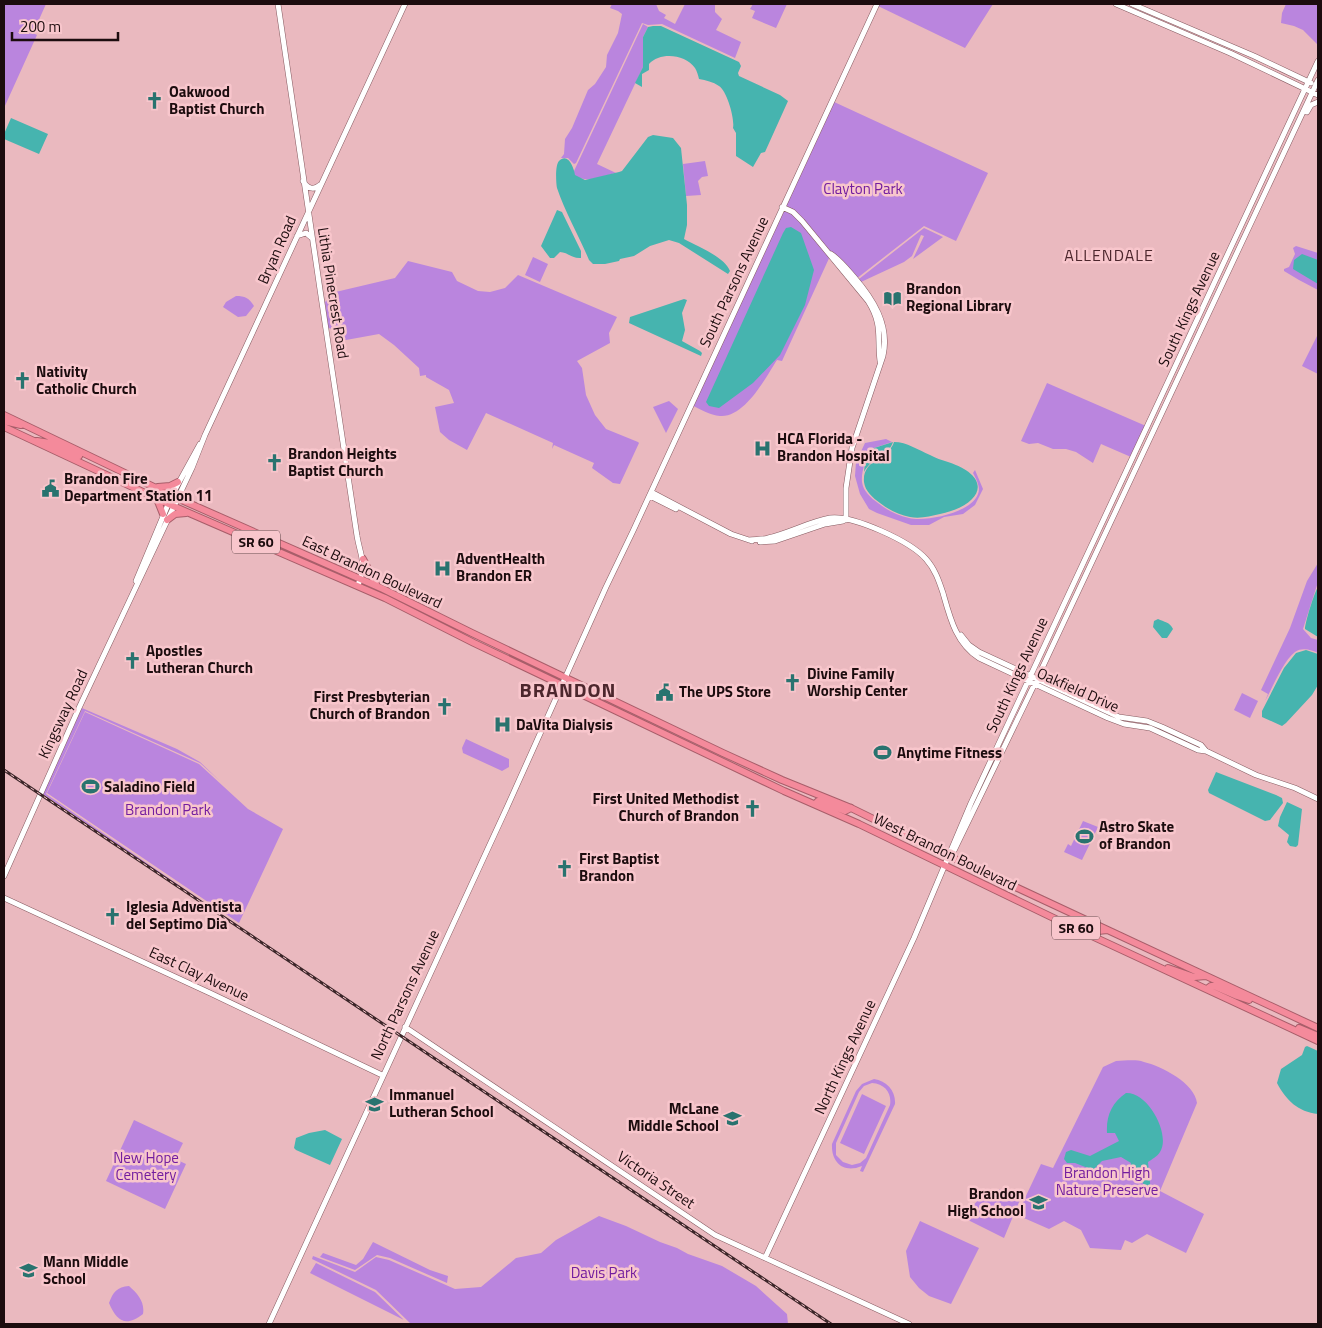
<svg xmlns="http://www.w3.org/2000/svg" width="1322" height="1328" viewBox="0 0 1322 1328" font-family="'Titillium Web',sans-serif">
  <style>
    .green { fill: #ba85de; fill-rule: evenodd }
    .water { fill: #46b4af }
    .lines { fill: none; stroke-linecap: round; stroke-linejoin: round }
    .secondary-casing { stroke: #865b61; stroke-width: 6 }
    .highway-casing { stroke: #a85e6a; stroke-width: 8 }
    .secondary { stroke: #fff; stroke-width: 5 }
    .highway { stroke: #f48a9b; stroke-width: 6 }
    .rail-casing { stroke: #3c2629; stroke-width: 3 }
    .rail { stroke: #f8c6cc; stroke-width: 1; stroke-dasharray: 4; stroke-linecap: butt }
    .labels { text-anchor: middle; stroke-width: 5; stroke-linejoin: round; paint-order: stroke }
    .shield { fill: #f8c6cc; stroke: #5e4447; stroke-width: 1 }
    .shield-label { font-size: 14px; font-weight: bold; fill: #1c0c0e }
    .poi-label { font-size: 15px; font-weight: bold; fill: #1c0c0e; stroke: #f8c6cc; text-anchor: start }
    .park-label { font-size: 15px; fill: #731d9f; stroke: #f8c6cc }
    .street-label { font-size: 15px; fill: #1c0c0e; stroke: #f8c6cc }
    .neighbourhood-label { font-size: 16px; letter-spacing: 1px; fill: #4d272d; stroke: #f8c6cc }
    .district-label { font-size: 20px; font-weight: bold; letter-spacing: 1px; fill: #4d272d; stroke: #f8c6cc }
  </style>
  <rect width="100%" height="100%" fill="#eab9bf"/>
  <path class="green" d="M4,4H46L33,33L37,35L4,108Z
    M612,4H656L659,11L666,15L664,18L675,24L685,4H715V12L722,19L716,30L741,42L735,58L662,24L648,25L642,23L576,163L574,164L568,158H561L564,154L565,139L572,128L588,90L595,84L606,67L607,55L618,33L622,14L618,11L610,8Z
    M753,4H787L776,28L752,18L755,11L750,9Z
    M879,4H993L965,48L878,6Z
    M1286,4H1318V45L1303,30L1294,26L1281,23L1282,13Z
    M643,24L648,27L643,37V67L597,164L616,173C603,176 586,184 574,175V171Z
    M832,101L988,173L956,241L924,226L856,279L821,242L831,254L782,361L777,360C766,377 745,418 720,416C710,415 700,409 691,405Z
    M705,161L708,176L702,177L698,181L701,195L686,196L683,164Z
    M924,228L943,237L913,259L924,236L921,235L912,256L904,262L861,282L859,279Z
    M1296,246L1318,253V290L1299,280L1284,271V269L1289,267L1295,254L1293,248Z
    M533,257L548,264L540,282L525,275Z
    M408,261L452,272L457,281L478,291L490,292L505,288L518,275L617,317L609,333L610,343L577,361L582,368L586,395L595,415L606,429L638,442L639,443L620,484L613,483L592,468L594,463L554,445L552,449L553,443L486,413L467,450L449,440L440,432L435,407L454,403L449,390L426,377V375L420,376L419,368L394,345L379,334L335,342L333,329L328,328L325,302L328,299L327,294L395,278Z
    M236,296C245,296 249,298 254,306L246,316L238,317L223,307L226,302Z
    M1318,334V374L1302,366Z
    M1047,383L1146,426L1131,457L1101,444L1093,463L1076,452L1066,449H1053L1038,443L1029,444L1021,441Z
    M669,401L678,409L666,433L653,407Z
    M886,439L892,442L871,449C866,459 861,471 862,482C863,491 871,498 878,503C888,511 897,515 909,518C926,522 971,513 978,494C981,487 976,479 973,473L975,470L983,489L975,505L963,514L944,517L929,525H911L877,513L869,509L860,494L855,476L856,462L865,443Z
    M1318,563V582L1303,629L1311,638L1318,640V653C1312,650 1302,647 1295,652C1283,661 1273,687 1265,701L1268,694L1261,690L1290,628L1307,581Z
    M1242,693L1258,701L1250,718L1234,710Z
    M82,708L177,749L200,762L220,781L200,763L85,711L46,794L237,925L43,794Z
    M85,712L199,764L248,809L283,829L239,923L47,793Z
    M466,739L509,759V767L502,771L500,770L463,753L462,748Z
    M1083,821L1098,827L1082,860L1064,852L1068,844L1071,846Z
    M1116,1061C1125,1061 1135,1059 1144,1062C1161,1066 1195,1083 1197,1103L1160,1191L1204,1214L1186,1253L1147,1234L1132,1243L1125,1240L1121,1250L1090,1248L1081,1230L1064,1221L1049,1229L1017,1215L1041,1164L1053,1168L1103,1067Z
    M874,1079C887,1081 896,1091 895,1104L863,1172L860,1171L862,1166C843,1174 831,1162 832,1144L856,1091L862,1084ZM872,1083C885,1084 892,1093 890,1105L866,1158L860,1163L852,1165L843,1162L836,1155V1143L859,1092L864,1086Z
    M862,1094L886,1106L864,1154L840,1143Z
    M134,1120L183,1143L175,1159L186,1164L165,1209L106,1181Z
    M1001,1189L1011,1191L1022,1195L1004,1238L966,1219C973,1200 983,1196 1001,1189Z
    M599,1216L626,1226L660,1242L677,1248L688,1254L722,1266L756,1286L787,1314L788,1324H411L376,1290L312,1259L313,1256L355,1272L376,1257L389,1260L455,1289L481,1287L516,1258L541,1253L556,1240Z
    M920,1221L979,1248L951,1304L929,1296L919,1288L910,1277L906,1251Z
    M373,1242L430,1270L448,1276L447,1283L390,1258L377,1255L355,1270L320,1257L323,1253L356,1265L363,1259Z
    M316,1263L375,1292L404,1320L310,1273Z
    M129,1286C138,1294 145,1302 143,1314C126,1327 117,1322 109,1303C113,1292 117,1287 129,1286Z"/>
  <path class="water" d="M653,26H661L739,62L741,66L738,73L739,76L780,95L788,101L765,152L761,153L753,167L736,156V133L733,128C735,119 727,91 719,86C713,82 706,80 699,79C698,75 697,71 695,68C685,54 660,52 649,64V70L642,74V87L635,83L643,67V37L648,27Z
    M11,118L48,134L39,154L4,139V134Z
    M653,135L673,138L681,148L687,205V225L684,239C697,246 725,257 730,271L728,274L679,243L669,240L650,246L634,256L620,259L619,261L605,264H593L589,260C579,236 565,212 557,188C556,183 555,165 559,161C568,152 574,168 575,175L585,180L619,172L622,171L648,137Z
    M557,210L562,212L581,251V258C573,259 567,252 560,252L554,258H550L541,246Z
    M791,227L801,233L814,270L805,305L780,355L753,383L719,408L709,406L706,402L783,233L786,228Z
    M1302,254L1318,260V284L1293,269L1294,260Z
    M684,299L687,300L682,313L685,330L682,341L700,351L702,353L701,356L629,323L630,317Z
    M893,442C889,455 872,457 864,472L865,462L871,449Z
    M894,442C907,442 918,450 930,455C935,458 942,460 948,462C994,477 983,505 940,514C930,516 921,519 910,517C899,515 889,510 880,503C873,498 865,491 864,482C862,459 889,459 894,442Z
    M1318,587V637L1305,629C1305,623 1314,593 1318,587Z
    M1158,619C1164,622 1170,622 1173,629L1167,638H1162L1153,627L1154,621Z
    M1306,650L1318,654V685L1312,695L1286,723L1282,726L1262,717V711L1284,668L1296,653Z
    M1216,772L1276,795L1282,798L1283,803L1270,820L1265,821L1209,793L1208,790Z
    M1287,802L1302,809L1298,845L1296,847L1290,846L1287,842L1289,835L1278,826L1280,817Z
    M1307,1046L1318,1051V1114C1298,1112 1286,1100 1277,1083L1281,1069L1302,1055L1305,1047Z
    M1126,1093C1149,1092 1171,1136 1160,1152C1157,1157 1152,1159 1148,1162L1151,1193L1130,1168L1131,1163L1121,1157L1102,1161L1093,1170L1075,1163H1067L1064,1159L1066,1152L1071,1150L1090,1156L1119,1141L1115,1133H1107C1106,1115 1112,1103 1126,1093Z
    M325,1130L342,1139L330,1165L296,1150L294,1148L296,1138L309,1133Z"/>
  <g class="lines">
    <defs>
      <path id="secondary" d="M278,4C304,181 330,359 357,536C361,559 367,562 358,585
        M1116,4L1230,53L1318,95
        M1132,4L1254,56L1311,83
        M1307,112L1311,105L1318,102
        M303,181C307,188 313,191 320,185
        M782,207L793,212L802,221L868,301C883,325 877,336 880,361
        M297,236L306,233L312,238
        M831,254C840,260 847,269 854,277C873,299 890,325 883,356L852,448L846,488V520
        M651,492L731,534L752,541
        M650,496L676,509
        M749,540C755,539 762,540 768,538C789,533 809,522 830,518C853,515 910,541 926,559C935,569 939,581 943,593C950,618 956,643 979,658L1108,718L1124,724L1150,728L1198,750L1206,751L1256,775L1295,788L1318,799
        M760,542L775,541L825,524L843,521
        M136,581L172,495L200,444
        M961,635L969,645L979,652L1119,717L1147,721L1162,727L1201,745L1206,751
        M950,859L1037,679L1318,80
        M4,876L78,710L192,468L205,435L405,4
        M4,898L210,993L382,1075
        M405,1027L715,1235L909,1324
        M765,1258L914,938L971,803L1318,61
        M269,1324L508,805L606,587L633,531L877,4"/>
      <path id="highway" d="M4,415L177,498L383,589L472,633L723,753L782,780L851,808L951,857L1318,1028
        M4,421L21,425
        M4,427L173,506L385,598L474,643L784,791L859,824L1066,924L1318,1041
        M37,441L50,443L79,456
        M158,487L170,486L178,482
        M157,499L163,514
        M167,520L175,514L186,513
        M363,559L376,584
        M815,804L818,801L822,802L845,811L851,808
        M1066,924L1071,921L1098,931L1107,930
        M1168,968L1194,977L1206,976
        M1207,989L1211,986H1214L1237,996L1249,1000
        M1299,1028L1318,1036"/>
    </defs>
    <use href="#secondary" class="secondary-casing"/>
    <use href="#highway" class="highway-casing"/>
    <use href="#secondary" class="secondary"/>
    <use href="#highway" class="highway"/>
    <defs>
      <path id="rail" d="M4,770L831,1324"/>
    </defs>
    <use href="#rail" class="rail-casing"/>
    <use href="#rail" class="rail"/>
  </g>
  <defs>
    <symbol id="church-bare" viewBox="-9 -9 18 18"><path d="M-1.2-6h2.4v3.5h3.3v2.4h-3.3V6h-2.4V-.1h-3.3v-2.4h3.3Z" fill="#29736f" stroke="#f8c6cc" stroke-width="2.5" paint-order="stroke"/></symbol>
    <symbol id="library-bare" viewBox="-9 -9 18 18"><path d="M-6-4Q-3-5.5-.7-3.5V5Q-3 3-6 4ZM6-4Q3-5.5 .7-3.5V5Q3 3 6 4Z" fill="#29736f" stroke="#f8c6cc" stroke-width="2.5" paint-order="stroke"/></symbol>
    <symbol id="hospital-bare" viewBox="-9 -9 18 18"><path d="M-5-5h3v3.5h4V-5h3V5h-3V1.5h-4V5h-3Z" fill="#29736f" stroke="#f8c6cc" stroke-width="2.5" paint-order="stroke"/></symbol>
    <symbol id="civic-bare" viewBox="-9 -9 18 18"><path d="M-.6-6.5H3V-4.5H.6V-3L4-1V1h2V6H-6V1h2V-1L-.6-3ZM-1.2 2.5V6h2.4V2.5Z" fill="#29736f" stroke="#f8c6cc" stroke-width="2.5" paint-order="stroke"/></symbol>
    <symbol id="stadium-bare" viewBox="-9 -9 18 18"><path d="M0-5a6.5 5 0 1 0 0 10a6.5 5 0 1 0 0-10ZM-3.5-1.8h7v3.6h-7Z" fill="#29736f" stroke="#f8c6cc" stroke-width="2.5" paint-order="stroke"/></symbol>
    <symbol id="school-bare" viewBox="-9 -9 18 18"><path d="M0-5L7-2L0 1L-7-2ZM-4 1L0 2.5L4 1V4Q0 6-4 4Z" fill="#29736f" stroke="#f8c6cc" stroke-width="2.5" paint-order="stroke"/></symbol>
  </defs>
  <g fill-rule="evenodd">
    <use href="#church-bare" x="142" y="88" width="25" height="25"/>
    <use href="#library-bare" x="880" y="286" width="25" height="25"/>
    <use href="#church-bare" x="10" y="368" width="25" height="25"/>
    <use href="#hospital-bare" x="750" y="436" width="25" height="25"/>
    <use href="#church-bare" x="262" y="450" width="25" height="25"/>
    <use href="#civic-bare" x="38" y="476" width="25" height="25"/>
    <use href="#hospital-bare" x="430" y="556" width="25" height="25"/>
    <use href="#church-bare" x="120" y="648" width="25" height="25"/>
    <use href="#church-bare" x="780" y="670" width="25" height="25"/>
    <use href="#civic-bare" x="652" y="680" width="25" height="25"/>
    <use href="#church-bare" x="432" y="694" width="25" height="25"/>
    <use href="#hospital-bare" x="490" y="712" width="25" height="25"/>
    <use href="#stadium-bare" x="870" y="740" width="25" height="25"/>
    <use href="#stadium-bare" x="78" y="774" width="25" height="25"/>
    <use href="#church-bare" x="740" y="796" width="25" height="25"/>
    <use href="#stadium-bare" x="1072" y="824" width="25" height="25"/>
    <use href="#church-bare" x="552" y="856" width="25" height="25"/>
    <use href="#church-bare" x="100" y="904" width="25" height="25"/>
    <use href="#school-bare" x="362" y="1092" width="25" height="25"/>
    <use href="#school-bare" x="720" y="1106" width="25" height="25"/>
    <use href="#school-bare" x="1026" y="1190" width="25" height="25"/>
    <use href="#school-bare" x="16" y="1258" width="25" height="25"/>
  </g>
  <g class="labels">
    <g class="shield">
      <rect x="232" y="530.5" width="48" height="23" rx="4"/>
      <rect x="1052" y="916.5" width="48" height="23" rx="4"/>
    </g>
    <g class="shield-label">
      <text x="256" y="547">SR 60</text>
      <text x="1076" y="933">SR 60</text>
    </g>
    <g class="poi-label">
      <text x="169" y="97">Oakwood<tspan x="169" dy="17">Baptist Church</tspan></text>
      <text x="906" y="294">Brandon<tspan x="906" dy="17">Regional Library</tspan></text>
      <text x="36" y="377">Nativity<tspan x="36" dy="17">Catholic Church</tspan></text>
      <text x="777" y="444">HCA Florida -<tspan x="777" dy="17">Brandon Hospital</tspan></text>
      <text x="288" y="459">Brandon Heights<tspan x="288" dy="17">Baptist Church</tspan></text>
      <text x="64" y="484">Brandon Fire<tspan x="64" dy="17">Department Station 11</tspan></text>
      <text x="456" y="564">AdventHealth<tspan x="456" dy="17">Brandon ER</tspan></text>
      <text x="146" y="656">Apostles<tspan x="146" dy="17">Lutheran Church</tspan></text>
      <text x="807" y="679">Divine Family<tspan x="807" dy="17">Worship Center</tspan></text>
      <text x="679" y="697">The UPS Store</text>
      <text x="430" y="702" text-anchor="end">First Presbyterian<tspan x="430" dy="17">Church of Brandon</tspan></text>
      <text x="516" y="730">DaVita Dialysis</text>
      <text x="897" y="758">Anytime Fitness</text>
      <text x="104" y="792">Saladino Field</text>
      <text x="739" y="804" text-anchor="end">First United Methodist<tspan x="739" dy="17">Church of Brandon</tspan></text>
      <text x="1099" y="832">Astro Skate<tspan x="1099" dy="17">of Brandon</tspan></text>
      <text x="579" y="864">First Baptist<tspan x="579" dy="17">Brandon</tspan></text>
      <text x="126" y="912">Iglesia Adventista<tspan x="126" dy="17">del Septimo Dia</tspan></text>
      <text x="389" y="1100">Immanuel<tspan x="389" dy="17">Lutheran School</tspan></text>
      <text x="719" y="1114" text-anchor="end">McLane<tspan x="719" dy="17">Middle School</tspan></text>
      <text x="1024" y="1199" text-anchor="end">Brandon<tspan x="1024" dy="17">High School</tspan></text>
      <text x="43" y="1267">Mann Middle<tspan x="43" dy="17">School</tspan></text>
    </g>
    <g class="park-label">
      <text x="863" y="194">Clayton Park</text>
      <text x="168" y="815">Brandon Park</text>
      <text x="146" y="1163">New Hope<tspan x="146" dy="17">Cemetery</tspan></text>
      <text x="1107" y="1178">Brandon High<tspan x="1107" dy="17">Nature Preserve</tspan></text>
      <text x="604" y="1278">Davis Park</text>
    </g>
    <g class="street-label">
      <text transform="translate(277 250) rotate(-66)" y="5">Bryan Road</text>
      <text transform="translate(734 282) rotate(-65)" y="5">South Parsons Avenue</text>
      <text transform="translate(333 293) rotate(81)" y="5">Lithia Pinecrest Road</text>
      <text transform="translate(1189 309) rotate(-65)" y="5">South Kings Avenue</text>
      <text transform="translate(372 572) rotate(25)" y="5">East Brandon Boulevard</text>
      <text transform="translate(1017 675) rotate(-65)" y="5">South Kings Avenue</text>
      <text transform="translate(1078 690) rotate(24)" y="5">Oakfield Drive</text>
      <text transform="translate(63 714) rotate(-65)" y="5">Kingsway Road</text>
      <text transform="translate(945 852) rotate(26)" y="5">West Brandon Boulevard</text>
      <text transform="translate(199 974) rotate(25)" y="5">East Clay Avenue</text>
      <text transform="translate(405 995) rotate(-65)" y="5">North Parsons Avenue</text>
      <text transform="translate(845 1057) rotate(-65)" y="5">North Kings Avenue</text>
      <text transform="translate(656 1180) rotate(34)" y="5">Victoria Street</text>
    </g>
    <g class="neighbourhood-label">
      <text x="1109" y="261">ALLENDALE</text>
    </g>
    <g class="district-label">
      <text x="568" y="697">BRANDON</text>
    </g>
  </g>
  <rect width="1322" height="1328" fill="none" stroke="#1c0c0e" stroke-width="10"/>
  <path d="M12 32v8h106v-8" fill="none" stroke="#1c0c0e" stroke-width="2.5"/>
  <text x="20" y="32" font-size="15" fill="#1c0c0e" stroke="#f8c6cc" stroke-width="4" paint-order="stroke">200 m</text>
</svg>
